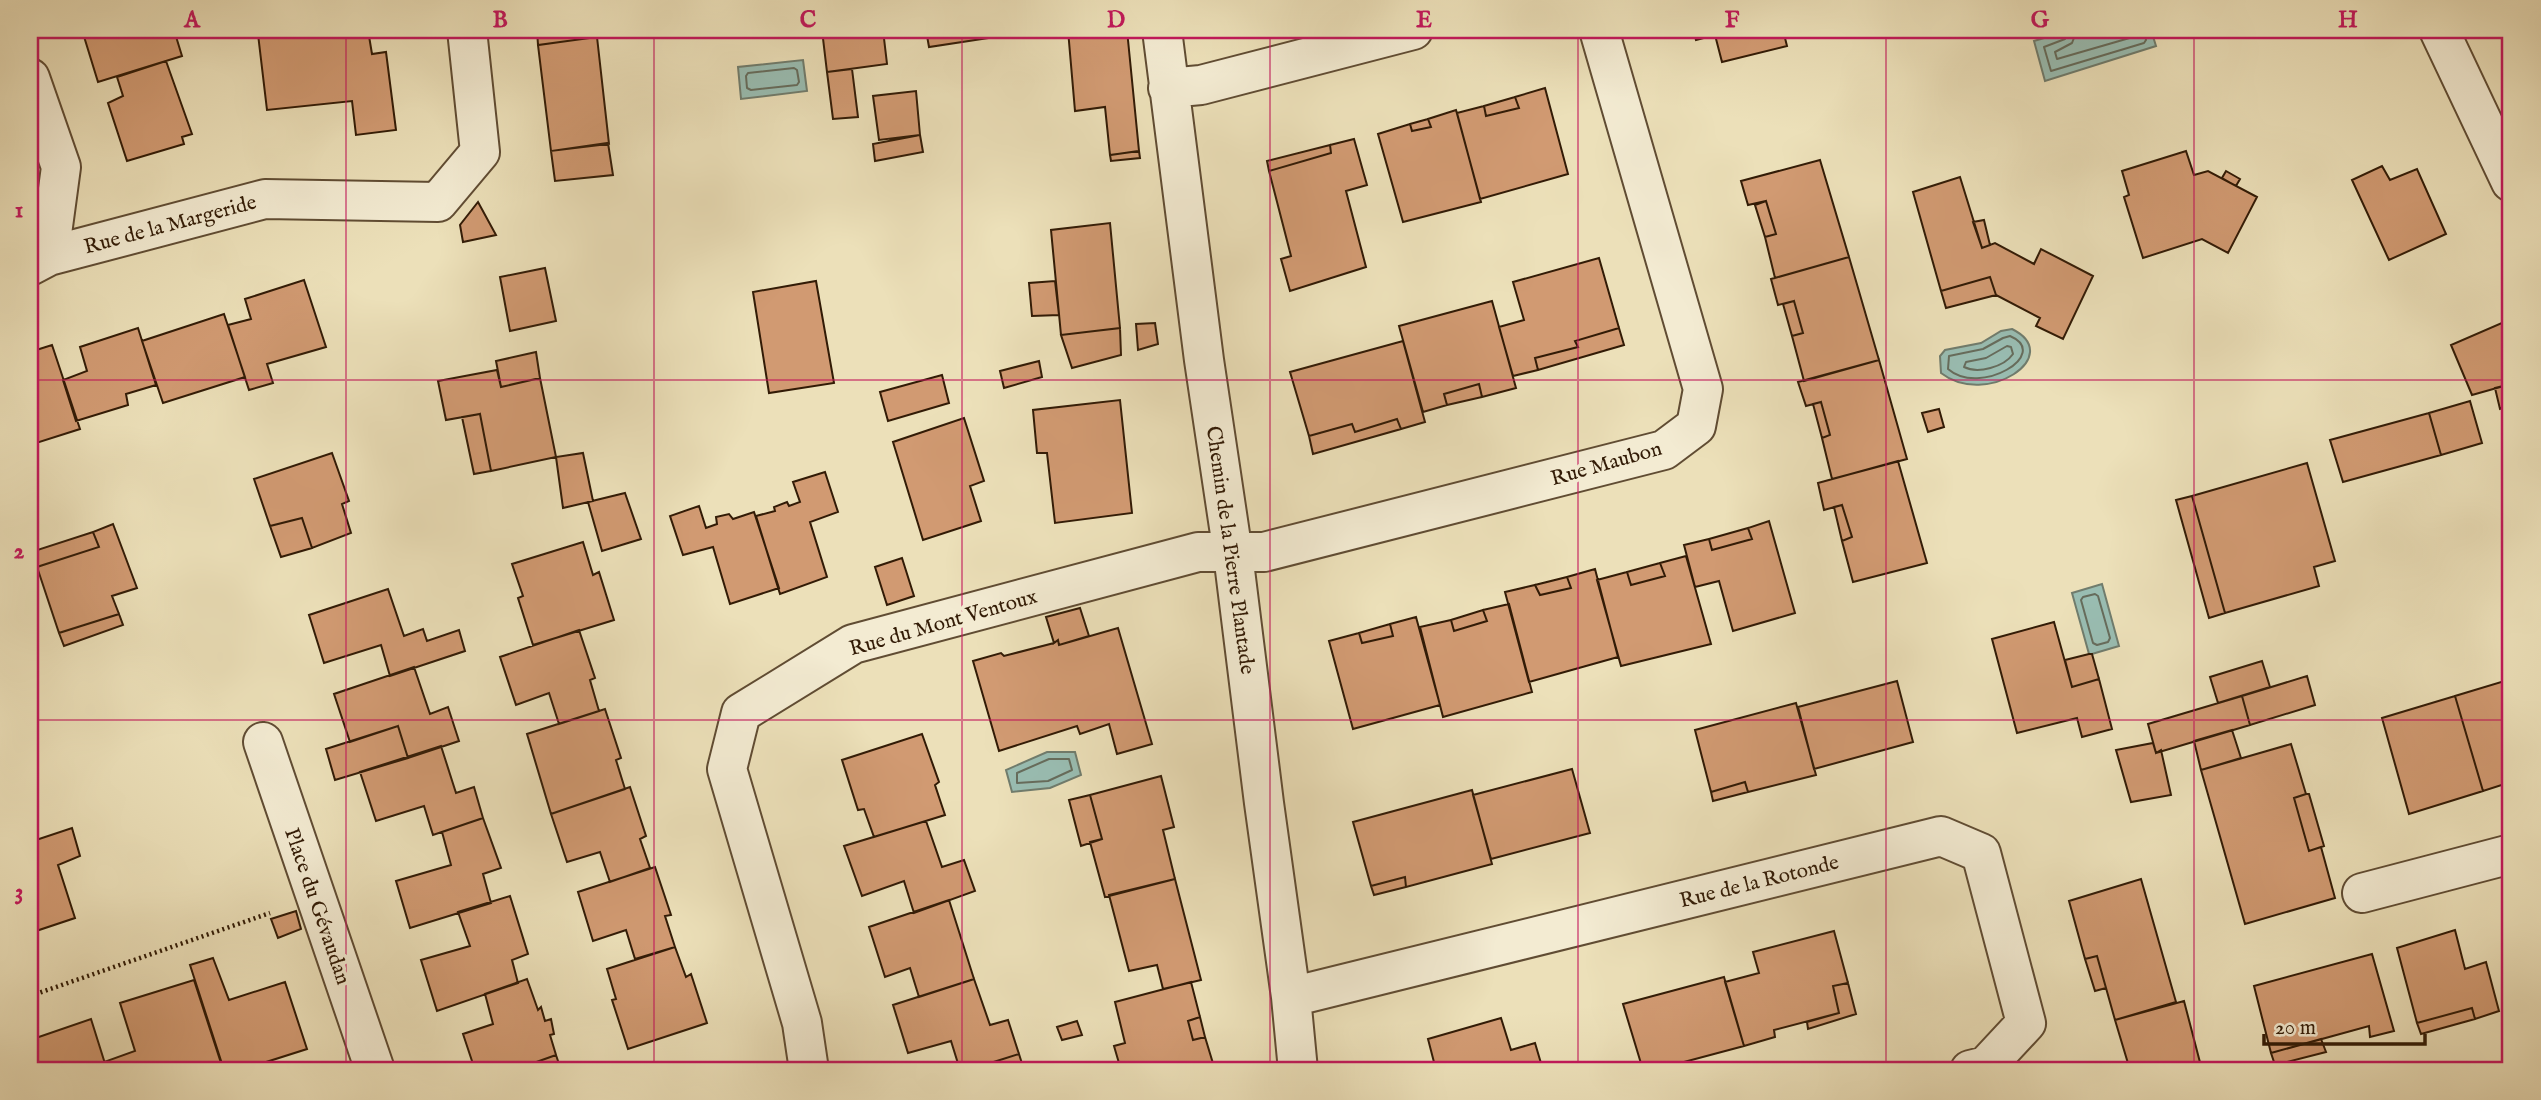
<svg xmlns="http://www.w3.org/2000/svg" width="2541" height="1100" viewBox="0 0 2541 1100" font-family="'IM FELL English',serif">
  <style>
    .water { fill: #99bdb2; stroke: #707c6d; stroke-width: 2 }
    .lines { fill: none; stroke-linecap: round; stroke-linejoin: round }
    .shore { stroke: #666c5c; stroke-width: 2 }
    .building { fill: #d19a72; stroke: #321b06; stroke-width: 2 }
    .minor-casing { stroke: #604c33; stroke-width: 42 }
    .path { stroke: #321b06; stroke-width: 4.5; stroke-dasharray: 2 3.5; stroke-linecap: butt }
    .minor { stroke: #f3ebd2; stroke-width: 38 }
    .grid { fill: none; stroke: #c2185b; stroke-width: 2; stroke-opacity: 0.55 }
    .labels { text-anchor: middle; stroke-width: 7; stroke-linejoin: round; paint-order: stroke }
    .street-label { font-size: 21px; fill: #321b06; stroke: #f3ebd2 }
    .neatline { fill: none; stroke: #c2185b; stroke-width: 2.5 }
    .grid-label { font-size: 23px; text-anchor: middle; font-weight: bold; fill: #c2185b }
  </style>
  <rect width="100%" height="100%" fill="#ece0b9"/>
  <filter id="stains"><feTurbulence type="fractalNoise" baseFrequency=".00286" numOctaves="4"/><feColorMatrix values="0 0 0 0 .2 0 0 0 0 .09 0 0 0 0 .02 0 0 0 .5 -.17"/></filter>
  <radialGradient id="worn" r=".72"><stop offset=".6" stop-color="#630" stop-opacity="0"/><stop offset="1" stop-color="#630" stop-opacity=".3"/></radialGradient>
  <path class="water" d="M2071,30H2151L2156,46L2045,81L2034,41Z
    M803,60L807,91L741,99L738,67Z
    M2012,329C2066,356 1986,408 1941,373L1940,356L1945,350L1981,343L2001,331Z
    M2102,584L2119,646L2092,654H2089L2072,593Z
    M1047,752H1075L1081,775L1050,788L1012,792L1006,770Z"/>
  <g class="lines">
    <path class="shore" d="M2068,30L2065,39L2044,47L2051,71L2144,43L2146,40L2144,30
      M2077,30L2072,43L2055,52L2057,59L2133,37L2136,30
      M794,68L797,70L799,82L797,85L751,90L747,88L746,76L748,73Z
      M2010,336C2052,354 1980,397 1948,369L1949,356L1983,349L2003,338Z
      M2007,346L2011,347L2013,354C2004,367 1978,374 1964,367L1966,362L1986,358Z
      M2095,594L2098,596L2110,638L2108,642L2097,645L2093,643L2081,600L2083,597Z
      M1049,759H1069L1072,770L1048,781L1017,783V773Z"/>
  </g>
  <path class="building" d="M82,30H174L182,56L98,82Z
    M288,30H368L372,54L386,52L396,130L356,135L352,101L267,110L258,34Z
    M537,30H597V37L538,45Z
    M822,30H883L887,64L827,72Z
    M926,30H1021L1022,33L929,47Z
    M1068,30H1127L1139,151L1110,155L1105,107L1075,111Z
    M1693,30H1713L1715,35L1696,40Z
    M1736,30H1783L1787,46L1722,62L1715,35Z
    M597,37L609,144L551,151L538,45Z
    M166,61L192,134L182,137L184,144L127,161L108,103L123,96L117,77Z
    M852,69L858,117L833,119L827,72Z
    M1545,88L1568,174L1480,199L1457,113L1484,106L1486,116L1519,108L1515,97Z
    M916,91L920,135L879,140L873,96Z
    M1515,97L1519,108L1486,116L1484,106Z
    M1456,110L1481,202L1403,222L1378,134L1410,124L1412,131L1431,127L1428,119Z
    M1428,119L1431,127L1412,131L1410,124Z
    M920,135L923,152L875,161L873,144Z
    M1354,139L1367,185L1346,191L1366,267L1290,291L1281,259L1291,256L1269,171L1331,153L1330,145Z
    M608,143L613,175L555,181L551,151Z
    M1330,145L1331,153L1269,171L1267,161Z
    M1139,151L1140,158L1111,161L1110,155Z
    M2186,151L2194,175L2208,171L2257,197L2228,253L2202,239L2143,258L2124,197L2129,195L2122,171Z
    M1820,160L1849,257L1775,278L1765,237L1776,234L1766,201L1748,205L1741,181Z
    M2382,166L2390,180L2417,169L2446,234L2389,260L2352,180Z
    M2226,171L2240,179L2236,186L2222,178Z
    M1960,177L1982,248L1995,243L2034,264L2041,249L2093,276L2063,339L2036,326L2040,318L1996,295L1990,277L1941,291L1913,192Z
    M1766,201L1776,234L1765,237L1755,205Z
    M478,202L496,235L463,242L460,225Z
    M1984,220L1990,245L1982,248L1973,222Z
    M1110,223L1120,328L1061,335L1051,230Z
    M1849,257L1879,360L1804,381L1792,336L1803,333L1794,301L1778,305L1771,279Z
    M1599,258L1619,328L1575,341L1578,347L1535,358L1538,370L1513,376L1499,327L1524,320L1513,282Z
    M545,268L556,321L510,331L500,277Z
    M1990,277L1996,295L1946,308L1941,291Z
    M304,280L326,347L267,364L273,383L249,390L228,325L251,319L245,299Z
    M816,281L834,383L769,393L753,292Z
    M1055,281L1059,315L1032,316L1029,283Z
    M1492,301L1516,388L1482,397L1479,384L1444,394L1447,405L1423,412L1399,326Z
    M1794,301L1803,333L1792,336L1783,304Z
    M224,314L245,377L163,403L142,341Z
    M2511,319V384L2472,395L2451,345Z
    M1155,323L1158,344L1138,350L1136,324Z
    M138,328L156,385L126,394L128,405L76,421L63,380L87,371L80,347Z
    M1120,328L1121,355L1072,368L1061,335Z
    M1619,328L1624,345L1538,370L1535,358L1578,347L1575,341Z
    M1403,341L1425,422L1401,429L1397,419L1355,432L1352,424L1309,436L1290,372Z
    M52,345L80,429L30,445V365L33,364L30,352Z
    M536,352L540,378L501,387L496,361Z
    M1879,360L1907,459L1832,479L1822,438L1830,435L1821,402L1806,406L1798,382Z
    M1039,361L1042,377L1004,388L1000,371Z
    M497,370L501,387L540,378L556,457L491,471L480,414L446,420L438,381Z
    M942,375L949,403L888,421L880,392Z
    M1479,384L1482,397L1447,405L1444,394Z
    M2511,384V405L2500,409L2495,388Z
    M1120,400L1132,513L1055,523L1047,453H1037L1033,410Z
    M2470,401L2482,443L2441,455L2429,413Z
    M1821,402L1830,435L1822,438L1813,404Z
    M1939,409L1944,427L1928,432L1922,413Z
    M2429,413L2441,455L2343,482L2330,440Z
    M480,414L491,471L474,474L462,417Z
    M964,418L984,481L970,486L981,521L923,540L893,442Z
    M1397,419L1401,429L1313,454L1309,436L1352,424L1355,432Z
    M332,453L349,501L342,504L351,533L312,548L302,518L270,526L254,479Z
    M583,453L593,501L563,508L556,457Z
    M1898,461L1927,563L1853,582L1842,541L1852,537L1842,505L1824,510L1818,483Z
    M2307,463L2335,561L2314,567L2319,586L2225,613L2192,496Z
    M825,472L838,512L810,522L827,577L780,594L756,516L775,511L774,507L787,502L789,506L800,502L793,482Z
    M625,493L641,539L602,551L588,502Z
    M2192,496L2225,613L2209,618L2176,500Z
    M1842,505L1852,537L1842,541L1834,507Z
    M699,506L706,528L717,524L716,517L729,514L733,519L754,512L779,588L730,604L713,547L683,555L670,516Z
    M302,518L312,548L281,557L270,526Z
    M1769,521L1795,613L1733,631L1719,581L1695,587L1684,545L1709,539L1712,550L1752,539L1748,528Z
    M113,524L137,588L112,596L119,614L59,633L37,567L99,547L93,532Z
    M1748,528L1752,539L1712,550L1709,539Z
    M93,532L99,547L37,567L31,552Z
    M583,542L593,575L599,572L614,620L533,645L518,598L523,596L512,564Z
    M1686,556L1711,644L1621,666L1597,580L1627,572L1631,585L1665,576L1660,563Z
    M902,558L914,596L887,605L875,567Z
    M1660,563L1665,576L1631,585L1627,572Z
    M1595,569L1618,657L1529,682L1505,592L1535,585L1540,595L1571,588L1567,577Z
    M1567,577L1571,588L1540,595L1535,585Z
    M388,589L404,636L423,629L427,641L459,630L465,651L390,676L381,645L324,663L309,615Z
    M1509,604L1532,692L1443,717L1420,627L1451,620L1454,631L1487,621L1483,610Z
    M1080,608L1089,636L1059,645L1058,640L1054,643L1046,617Z
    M1483,610L1487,621L1454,631L1451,620Z
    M119,614L123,625L64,646L59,633Z
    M1416,617L1440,705L1353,729L1329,641L1359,633L1362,643L1393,636L1390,624Z
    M2054,622L2072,687L2099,679L2112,729L2082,737L2077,718L2017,733L1992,639Z
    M1390,624L1393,636L1362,643L1359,633Z
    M1118,628L1152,744L1117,754L1109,724L1080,734L1077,726L999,751L973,661L1001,653L1004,656L1054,643L1058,640L1059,645Z
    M579,630L595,678L590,680L599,711L559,724L549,693L516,705L500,657Z
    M2089,654H2092L2099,679L2072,687L2065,660Z
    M2262,661L2270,687L2218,703L2210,677Z
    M414,667L430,714L448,707L459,741L408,758L398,726L350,742L334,694Z
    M2307,676L2315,705L2250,725L2242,696Z
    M2511,679V782L2483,791L2455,696Z
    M1897,681L1913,742L1814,769L1798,707Z
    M2242,696L2250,725L2156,753L2148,724Z
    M2455,696L2483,791L2409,814L2382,718Z
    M1796,703L1816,775L1748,792L1745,782L1711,792L1695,730Z
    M605,709L621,758L616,760L625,789L551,814L527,734Z
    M398,726L408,758L335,780L326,749Z
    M2232,730L2241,758L2201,770L2194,741Z
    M922,734L939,782L935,785L945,815L874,837L864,809L858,810L842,760Z
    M2153,743L2156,753L2161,750L2171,795L2131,802L2116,750Z
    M2291,744L2306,794L2294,798L2309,851L2321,847L2335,898L2245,924L2201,770Z
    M441,746L456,793L474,787L483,818L433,835L424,806L376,821L360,772Z
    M1572,769L1590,833L1491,859L1473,795Z
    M1161,776L1174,827L1163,830L1175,879L1105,897L1090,842L1102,839L1090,795Z
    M1745,782L1748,792L1713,801L1711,792Z
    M630,787L646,836L640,839L650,868L610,882L600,852L567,862L551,814Z
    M1472,790L1492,864L1406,887L1405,877L1371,886L1353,822Z
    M2306,794H2309L2324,846L2309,851L2294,798Z
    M1090,795L1102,839L1081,846L1069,800Z
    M483,818L501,868L483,874L491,903L410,928L396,881L451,865L442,832Z
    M926,821L942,867L964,860L975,891L914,913L904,881L862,896L844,846Z
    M72,828L80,856L58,865L75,918L30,933V842Z
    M655,867L671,915L665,916L675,947L635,959L626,930L593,941L578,892Z
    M1405,877L1406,887L1374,895L1371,886Z
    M1175,879L1201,980L1163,989L1157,965L1129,971L1109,895Z
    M2141,879L2176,1002L2115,1020L2097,956L2085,959L2069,901Z
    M510,896L528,954L512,960L518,983L437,1011L421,960L470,946L458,912Z
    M949,900L974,979L919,997L910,968L885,977L869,927Z
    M296,911L301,929L278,938L271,919Z
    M2455,930L2465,969L2486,962L2499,1011L2475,1019L2472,1008L2417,1023L2397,948Z
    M1834,931L1848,983L1833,986L1839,1013L1774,1030L1775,1037L1744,1046L1725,982L1759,973L1753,952Z
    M675,947L686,977L691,974L707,1023L628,1049L612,1000L616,999L607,969Z
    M2372,954L2394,1031L2370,1037L2369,1026L2271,1053L2254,986Z
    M2097,956L2106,988L2095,991L2085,959Z
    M213,958L229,1000L285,982L307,1049L241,1070H224L190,965Z
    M1724,977L1744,1046L1654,1070H1643L1623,1004Z
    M527,979L538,1010L541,1007L545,1021L551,1019L554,1034L550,1035L556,1055L514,1070H475L463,1034L493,1024L485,994Z
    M974,979L990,1025L1008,1020L1019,1054L968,1070H960L951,1041L908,1053L893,1005Z
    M194,980L221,1063L198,1070H107L104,1062L135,1051L120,1003Z
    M1191,982L1200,1017L1188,1021L1193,1040L1205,1037L1215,1070H1121L1114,1046L1125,1043L1115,1002Z
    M1848,983L1856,1014L1808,1029L1807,1022L1839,1013L1833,986Z
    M2184,1001L2202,1070H2130L2115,1020Z
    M2472,1008L2475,1019L2421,1034L2417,1023Z
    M1200,1017L1205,1037L1193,1040L1188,1021Z
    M1501,1018L1511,1050L1535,1043L1543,1070H1436L1428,1039Z
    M91,1019L107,1070H30V1040Z
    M1077,1021L1082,1035L1062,1040L1057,1027Z
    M2321,1039L2326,1052L2275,1065L2271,1053Z
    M1019,1054L1024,1070H976L975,1068Z
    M556,1055L561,1070H514Z"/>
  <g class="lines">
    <defs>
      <path id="minor" d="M1162,30L1204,360L1233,554L1264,803L1291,997L1298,1070
        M2439,30L2511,182
        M30,78L61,167L49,256L30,266
        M1168,88L1201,85L1413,30
        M49,256L265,199L438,202L480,152L467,30
        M263,742L375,1070
        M2362,893L2511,854
        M1291,997L1941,836L1981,853L2026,1023L1986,1066L1970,1070
        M809,1070L802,1023L727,769L741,713L853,644L1198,552H1264L1664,450L1696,426L1703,389L1599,30"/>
    </defs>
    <use href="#minor" class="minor-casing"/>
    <path class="path" d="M30,996L270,913"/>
    <use href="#minor" class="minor"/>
  </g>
  <path class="grid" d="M346,30V1070M654,30V1070M962,30V1070M1270,30V1070M1578,30V1070M1886,30V1070M2194,30V1070M30,380H2511M30,720H2511"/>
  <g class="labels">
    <g class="street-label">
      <text transform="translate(170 224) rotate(-15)" y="7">Rue de la Margeride</text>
      <text transform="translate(1606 463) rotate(-16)" y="7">Rue Maubon</text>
      <text transform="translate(1231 550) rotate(82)" y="7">Chemin de la Pierre Plantade</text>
      <text transform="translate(943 622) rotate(-16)" y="7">Rue du Mont Ventoux</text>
      <text transform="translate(1759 881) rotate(-14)" y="7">Rue de la Rotonde</text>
      <text transform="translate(318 906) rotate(71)" y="7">Place du Gévaudan</text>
    </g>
  </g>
  <rect width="2541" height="1100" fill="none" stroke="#ece0b9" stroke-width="77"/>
  <path d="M2264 1034v10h161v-10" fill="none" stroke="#321b06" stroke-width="3.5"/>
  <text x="2275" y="1034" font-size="21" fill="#321b06" stroke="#f3ebd2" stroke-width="5" paint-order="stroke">20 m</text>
  <rect x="38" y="38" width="2464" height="1024" class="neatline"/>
  <g class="grid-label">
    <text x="192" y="27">A</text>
    <text x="500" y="27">B</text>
    <text x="808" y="27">C</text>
    <text x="1116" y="27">D</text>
    <text x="1424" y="27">E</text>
    <text x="1732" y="27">F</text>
    <text x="2040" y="27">G</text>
    <text x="2348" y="27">H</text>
    <text x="19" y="217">1</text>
    <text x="19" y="558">2</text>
    <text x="19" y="899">3</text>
  </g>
  <rect width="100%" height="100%" filter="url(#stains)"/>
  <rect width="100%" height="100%" fill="url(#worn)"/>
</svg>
